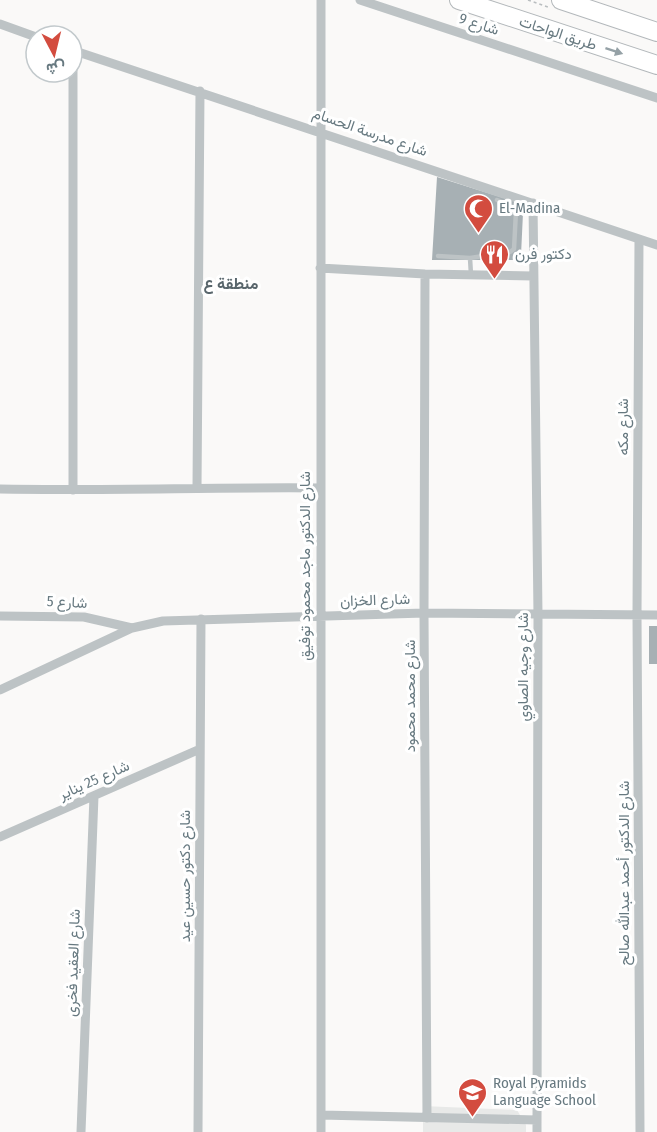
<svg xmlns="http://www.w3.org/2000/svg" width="657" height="1132" viewBox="0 0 657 1132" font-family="'Fira Sans Condensed',Vazirmatn,sans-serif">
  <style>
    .built { fill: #e8e9e8 }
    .building { fill: #a7b0b4 }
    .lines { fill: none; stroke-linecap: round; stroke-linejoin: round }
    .highway-casing { stroke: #b3b8bb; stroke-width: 20 }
    .path { stroke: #babec0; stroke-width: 1.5; stroke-dasharray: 3 3; stroke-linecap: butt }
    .lane { stroke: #bdc3c5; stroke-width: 4.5 }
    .street { stroke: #bdc3c5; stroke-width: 9 }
    .highway { stroke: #fff; stroke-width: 18 }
    .oneway { fill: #95a1a6 }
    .labels { text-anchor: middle; stroke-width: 6; stroke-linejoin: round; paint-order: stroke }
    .street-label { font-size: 15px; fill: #677980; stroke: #fff }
    .poi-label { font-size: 15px; fill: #677980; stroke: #fff; text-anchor: start }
    .neighbourhood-label { font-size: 16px; font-weight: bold; fill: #59666c; stroke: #fff }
  </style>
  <rect width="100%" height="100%" fill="#faf9f8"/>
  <path class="built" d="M423,1106L517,1110L526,1125V1132H423Z"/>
  <path class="building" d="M437,177L516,202L523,213L521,255L515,260H432Z
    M649,626H657V664H649Z"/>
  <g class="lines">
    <defs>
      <path id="highway" d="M459,0L657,65
        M561,0L657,32"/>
    </defs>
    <use href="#highway" class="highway-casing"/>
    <path class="path" d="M528,0L548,7"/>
    <path class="lane" d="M438,256L470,258L510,252L514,249L516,211L511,206L497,200
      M470,258L471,275"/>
    <path class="street" d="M321,0V1132
      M360,0L657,98
      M0,24L36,37
      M72,50L657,245
      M73,50V490
      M533,203L538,615L537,1132
      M639,240L637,615L640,1132
      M320,268L425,274L533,276
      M425,274L424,613L427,1118
      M197,487L200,91
      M0,489C107,491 213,487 320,488
      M0,616L84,617L132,628
      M0,690L132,628L163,621L424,613L657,615
      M0,837L200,749
      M321,1115L537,1120
      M81,1132L94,796
      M198,1132L201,619"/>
    <use href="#highway" class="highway"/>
  </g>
  <defs><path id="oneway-solid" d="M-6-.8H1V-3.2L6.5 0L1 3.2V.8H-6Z" transform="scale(1.5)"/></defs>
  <use class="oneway" href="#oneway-solid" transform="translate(614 51) rotate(18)"/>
  <defs>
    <symbol id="mosque-pin" viewBox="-11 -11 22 30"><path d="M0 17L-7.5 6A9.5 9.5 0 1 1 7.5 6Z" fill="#d34c3f" stroke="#fff"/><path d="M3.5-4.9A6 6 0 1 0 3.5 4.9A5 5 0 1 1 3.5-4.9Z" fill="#fff"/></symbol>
    <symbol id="restaurant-pin" viewBox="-11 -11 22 30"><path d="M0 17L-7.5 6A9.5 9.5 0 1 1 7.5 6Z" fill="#d34c3f" stroke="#fff"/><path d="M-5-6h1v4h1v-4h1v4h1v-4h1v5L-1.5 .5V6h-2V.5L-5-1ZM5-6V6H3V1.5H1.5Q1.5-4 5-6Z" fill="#fff"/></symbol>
    <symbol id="school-pin" viewBox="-11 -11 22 30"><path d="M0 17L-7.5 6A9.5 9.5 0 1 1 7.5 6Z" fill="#d34c3f" stroke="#fff"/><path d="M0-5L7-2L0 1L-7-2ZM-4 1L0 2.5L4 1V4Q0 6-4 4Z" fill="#fff"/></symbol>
  </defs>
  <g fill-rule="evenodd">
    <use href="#mosque-pin" x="462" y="192" width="33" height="45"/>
    <use href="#restaurant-pin" x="478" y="238" width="33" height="45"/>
    <use href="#school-pin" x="456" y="1076" width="33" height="45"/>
  </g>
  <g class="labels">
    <g class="street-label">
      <text transform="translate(479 24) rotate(18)" y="5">شارع 9</text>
      <text transform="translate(558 33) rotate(18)" y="5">طريق الواحات</text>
      <text transform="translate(370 132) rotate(19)" y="5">شارع مدرسة الحسام</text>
      <text transform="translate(623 427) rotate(-90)" y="5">شارع مكه</text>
      <text transform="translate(305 566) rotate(-90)" y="5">شارع الدكتور ماجد محمود توفيق</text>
      <text transform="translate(375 600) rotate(-2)" y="5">شارع الخزان</text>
      <text transform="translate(67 602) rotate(3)" y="5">شارع 5</text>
      <text transform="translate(523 667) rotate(-90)" y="5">شارع وجيه الصاوي</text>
      <text transform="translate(410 696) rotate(-90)" y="5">شارع محمد محمود</text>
      <text transform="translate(94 780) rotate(-24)" y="5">شارع 25 يناير</text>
      <text transform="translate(624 873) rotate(-90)" y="5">شارع الدكتور أحمد عبدالله صالح</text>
      <text transform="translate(185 876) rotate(-90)" y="5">شارع دكتور حسين عيد</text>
      <text transform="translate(73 963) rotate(-88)" y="5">شارع العقيد فخرى</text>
    </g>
    <g class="poi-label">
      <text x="499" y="213">El-Madina</text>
      <text x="515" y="259">دكتور فرن</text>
      <text x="493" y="1088">Royal Pyramids<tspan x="493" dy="17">Language School</tspan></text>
    </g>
    <g class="neighbourhood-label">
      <text x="231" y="289">منطقة ع</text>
    </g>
  </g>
  <g transform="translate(54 54) rotate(173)"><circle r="28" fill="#ffffff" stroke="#c2c9cc" stroke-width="1.5"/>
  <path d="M0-4.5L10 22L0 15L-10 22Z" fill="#d34c3f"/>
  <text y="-9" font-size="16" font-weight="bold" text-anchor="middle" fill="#677980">ش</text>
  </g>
</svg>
